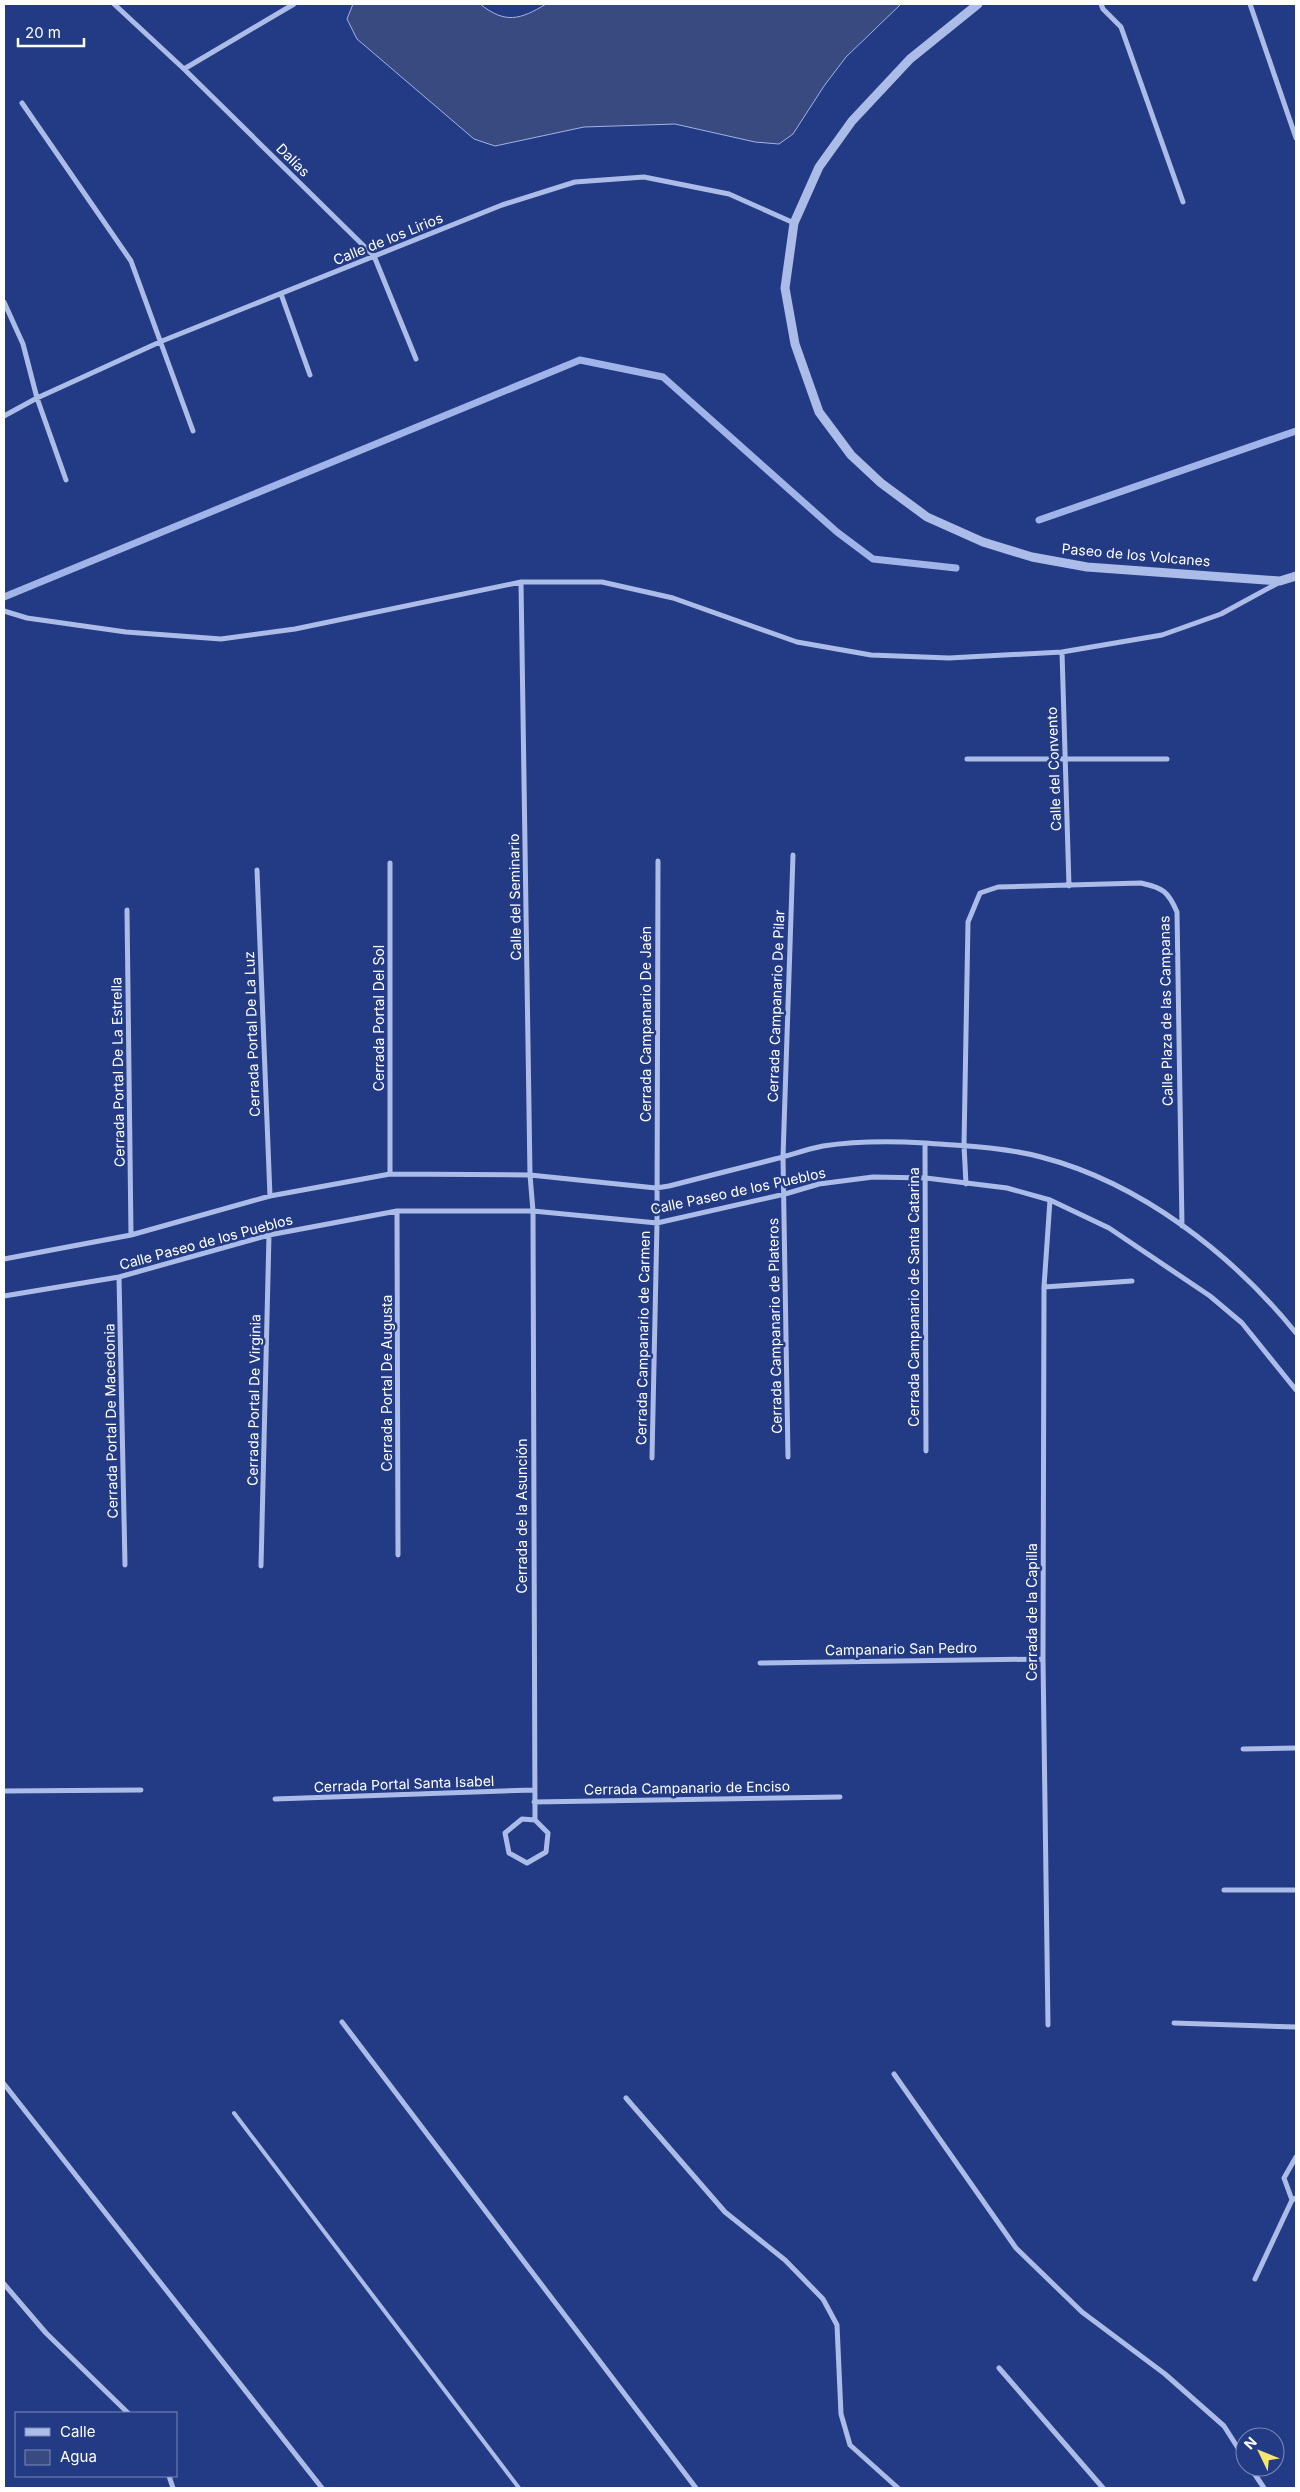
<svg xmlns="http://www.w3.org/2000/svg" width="1300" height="2492" viewBox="0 0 1300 2492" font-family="Inter,sans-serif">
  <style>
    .water { fill: #384a80; stroke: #a0b4e9 }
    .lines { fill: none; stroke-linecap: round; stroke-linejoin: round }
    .stream { stroke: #a0b4e9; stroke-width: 7 }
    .service { stroke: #acbce8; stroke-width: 4 }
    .minor { stroke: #acbce8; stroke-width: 5 }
    .tertiary { stroke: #acbce8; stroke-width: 9 }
    .labels { text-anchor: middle; stroke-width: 5; stroke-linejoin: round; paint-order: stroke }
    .street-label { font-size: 14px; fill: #fff; stroke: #233b84 }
  </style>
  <rect width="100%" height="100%" fill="#233b84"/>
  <path class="water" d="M353,4H480C505,24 520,20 546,4H901L846,57L824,86L793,134L779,144L755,142L675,124L584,127L495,146L474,139L357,39L347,19Z"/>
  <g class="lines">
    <path class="stream" d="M1039,520L1296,431
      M4,597L580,360L663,377L837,532L873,559L956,568"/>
    <path class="service" d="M234,2113L519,2488"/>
    <path class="minor" d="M114,4L184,69L374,256L416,359
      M1101,4L1103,9L1121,27L1183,202
      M1250,4L1296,138
      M184,69L294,4
      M22,103L131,261L193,431
      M281,294L310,375
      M4,302L23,344L37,398L66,480
      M4,416L37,398L162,341L502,205L575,182L644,177L729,194L794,223
      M521,582L530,1175L533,1211L535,1820
      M4,611L27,618L126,632L221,639L295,629L521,582H602L673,598L797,642L871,655L949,658L1062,652L1162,635L1221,614L1278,583
      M1062,652L1069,886
      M967,759H1167
      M390,863V1174
      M257,870L270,1196
      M127,910L131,1235
      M925,1143L926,1451
      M966,1184L964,1145L968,922L980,893L998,887L1141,883C1163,888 1168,891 1177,912L1182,1226
      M397,1211L398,1555
      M4,1259L131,1235L270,1196L390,1174L530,1175L656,1188L669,1186C704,1177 740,1168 775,1159C791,1155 807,1149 823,1146C856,1141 891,1141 925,1143C964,1146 1003,1147 1041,1157C1141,1183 1232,1254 1296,1333
      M119,1277L125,1565
      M1044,1287L1132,1281
      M4,1296L119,1277L269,1235L397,1211H533L657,1223L785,1194L819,1184L873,1177L926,1178L1007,1188L1050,1200L1109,1228L1210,1296L1242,1323L1296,1390
      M788,1457L783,1157L793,855
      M652,1458L657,1223L658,861
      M261,1566L269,1235
      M760,1663L1043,1659
      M1243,1749L1296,1748
      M4,1791L141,1790
      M275,1799L533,1790
      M534,1802L840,1797
      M522,1819L535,1820L548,1833L546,1852L527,1863L509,1853L505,1833Z
      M1224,1890H1296
      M342,2022L696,2488
      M1174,2023L1296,2027
      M1048,2025L1043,1659L1044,1287L1050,1200
      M894,2074L1016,2248L1082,2312L1165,2374L1224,2426L1245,2459
      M4,2084L322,2488
      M626,2098L725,2212L785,2260L823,2299L837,2325L841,2414L850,2445L898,2488
      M1292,2200L1284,2178L1296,2157
      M1255,2279L1292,2200L1296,2198
      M4,2284L46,2333L128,2413
      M999,2368L1103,2488
      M1250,2467L1264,2488
      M169,2476L173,2488"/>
    <path class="tertiary" d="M978,4L910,59L852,121L819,167L794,223L785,288L795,344L819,412L851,455L881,483L927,517L983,542L1032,557L1087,567L1280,581L1296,576"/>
  </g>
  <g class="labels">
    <g class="street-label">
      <text transform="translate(293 160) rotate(45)" y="5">Dalías</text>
      <text transform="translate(388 239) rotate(-22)" y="5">Calle de los Lirios</text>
      <text transform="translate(1136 555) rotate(5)" y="5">Paseo de los Volcanes</text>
      <text transform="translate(1054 769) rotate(-92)" y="5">Calle del Convento</text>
      <text transform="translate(515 897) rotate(-91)" y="5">Calle del Seminario</text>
      <text transform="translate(776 1006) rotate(-88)" y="5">Cerrada Campanario De Pilar</text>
      <text transform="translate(1166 1011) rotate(-91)" y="5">Calle Plaza de las Campanas</text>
      <text transform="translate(379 1018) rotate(-90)" y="5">Cerrada Portal Del Sol</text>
      <text transform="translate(646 1024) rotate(-90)" y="5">Cerrada Campanario De Jaén</text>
      <text transform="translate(252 1034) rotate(-92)" y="5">Cerrada Portal De La Luz</text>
      <text transform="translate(118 1072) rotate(-91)" y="5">Cerrada Portal De La Estrella</text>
      <text transform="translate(738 1191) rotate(-12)" y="5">Calle Paseo de los Pueblos</text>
      <text transform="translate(206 1242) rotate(-15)" y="5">Calle Paseo de los Pueblos</text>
      <text transform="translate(914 1297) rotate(-90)" y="5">Cerrada Campanario de Santa Catarina</text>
      <text transform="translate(775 1326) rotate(-91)" y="5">Cerrada Campanario de Plateros</text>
      <text transform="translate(643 1338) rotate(-89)" y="5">Cerrada Campanario de Carmen</text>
      <text transform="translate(387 1383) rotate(-90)" y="5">Cerrada Portal De Augusta</text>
      <text transform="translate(254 1400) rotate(-89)" y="5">Cerrada Portal De Virginia</text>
      <text transform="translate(111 1421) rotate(-91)" y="5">Cerrada Portal De Macedonia</text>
      <text transform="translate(522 1516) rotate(-90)" y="5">Cerrada de la Asunción</text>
      <text transform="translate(1032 1612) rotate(-90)" y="5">Cerrada de la Capilla</text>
      <text transform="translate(901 1649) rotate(-1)" y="5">Campanario San Pedro</text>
      <text transform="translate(404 1784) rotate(-2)" y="5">Cerrada Portal Santa Isabel</text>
      <text transform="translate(687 1788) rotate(-1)" y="5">Cerrada Campanario de Enciso</text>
    </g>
  </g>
  <rect width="1300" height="2492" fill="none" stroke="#ffffff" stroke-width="10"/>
  <rect x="15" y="2412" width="162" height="65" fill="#233b84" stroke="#7b89b5"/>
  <rect x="25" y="2428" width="25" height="8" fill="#acbce8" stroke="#7b89b5"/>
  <text x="60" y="2437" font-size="15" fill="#ffffff">Calle</text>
  <rect x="25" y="2450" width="25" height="15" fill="#384a80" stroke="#7b89b5"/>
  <text x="60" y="2462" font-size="15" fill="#ffffff">Agua</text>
  <g transform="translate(1260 2452) rotate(313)"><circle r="24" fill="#233b84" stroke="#7b89b5"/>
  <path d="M0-4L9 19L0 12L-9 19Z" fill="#f4e66e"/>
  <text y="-8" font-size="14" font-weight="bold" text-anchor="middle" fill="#ffffff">N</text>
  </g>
  <path d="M18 38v8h66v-8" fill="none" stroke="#ffffff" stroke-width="2.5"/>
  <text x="25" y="38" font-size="15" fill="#ffffff" stroke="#233b84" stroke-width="4" paint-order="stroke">20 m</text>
</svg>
